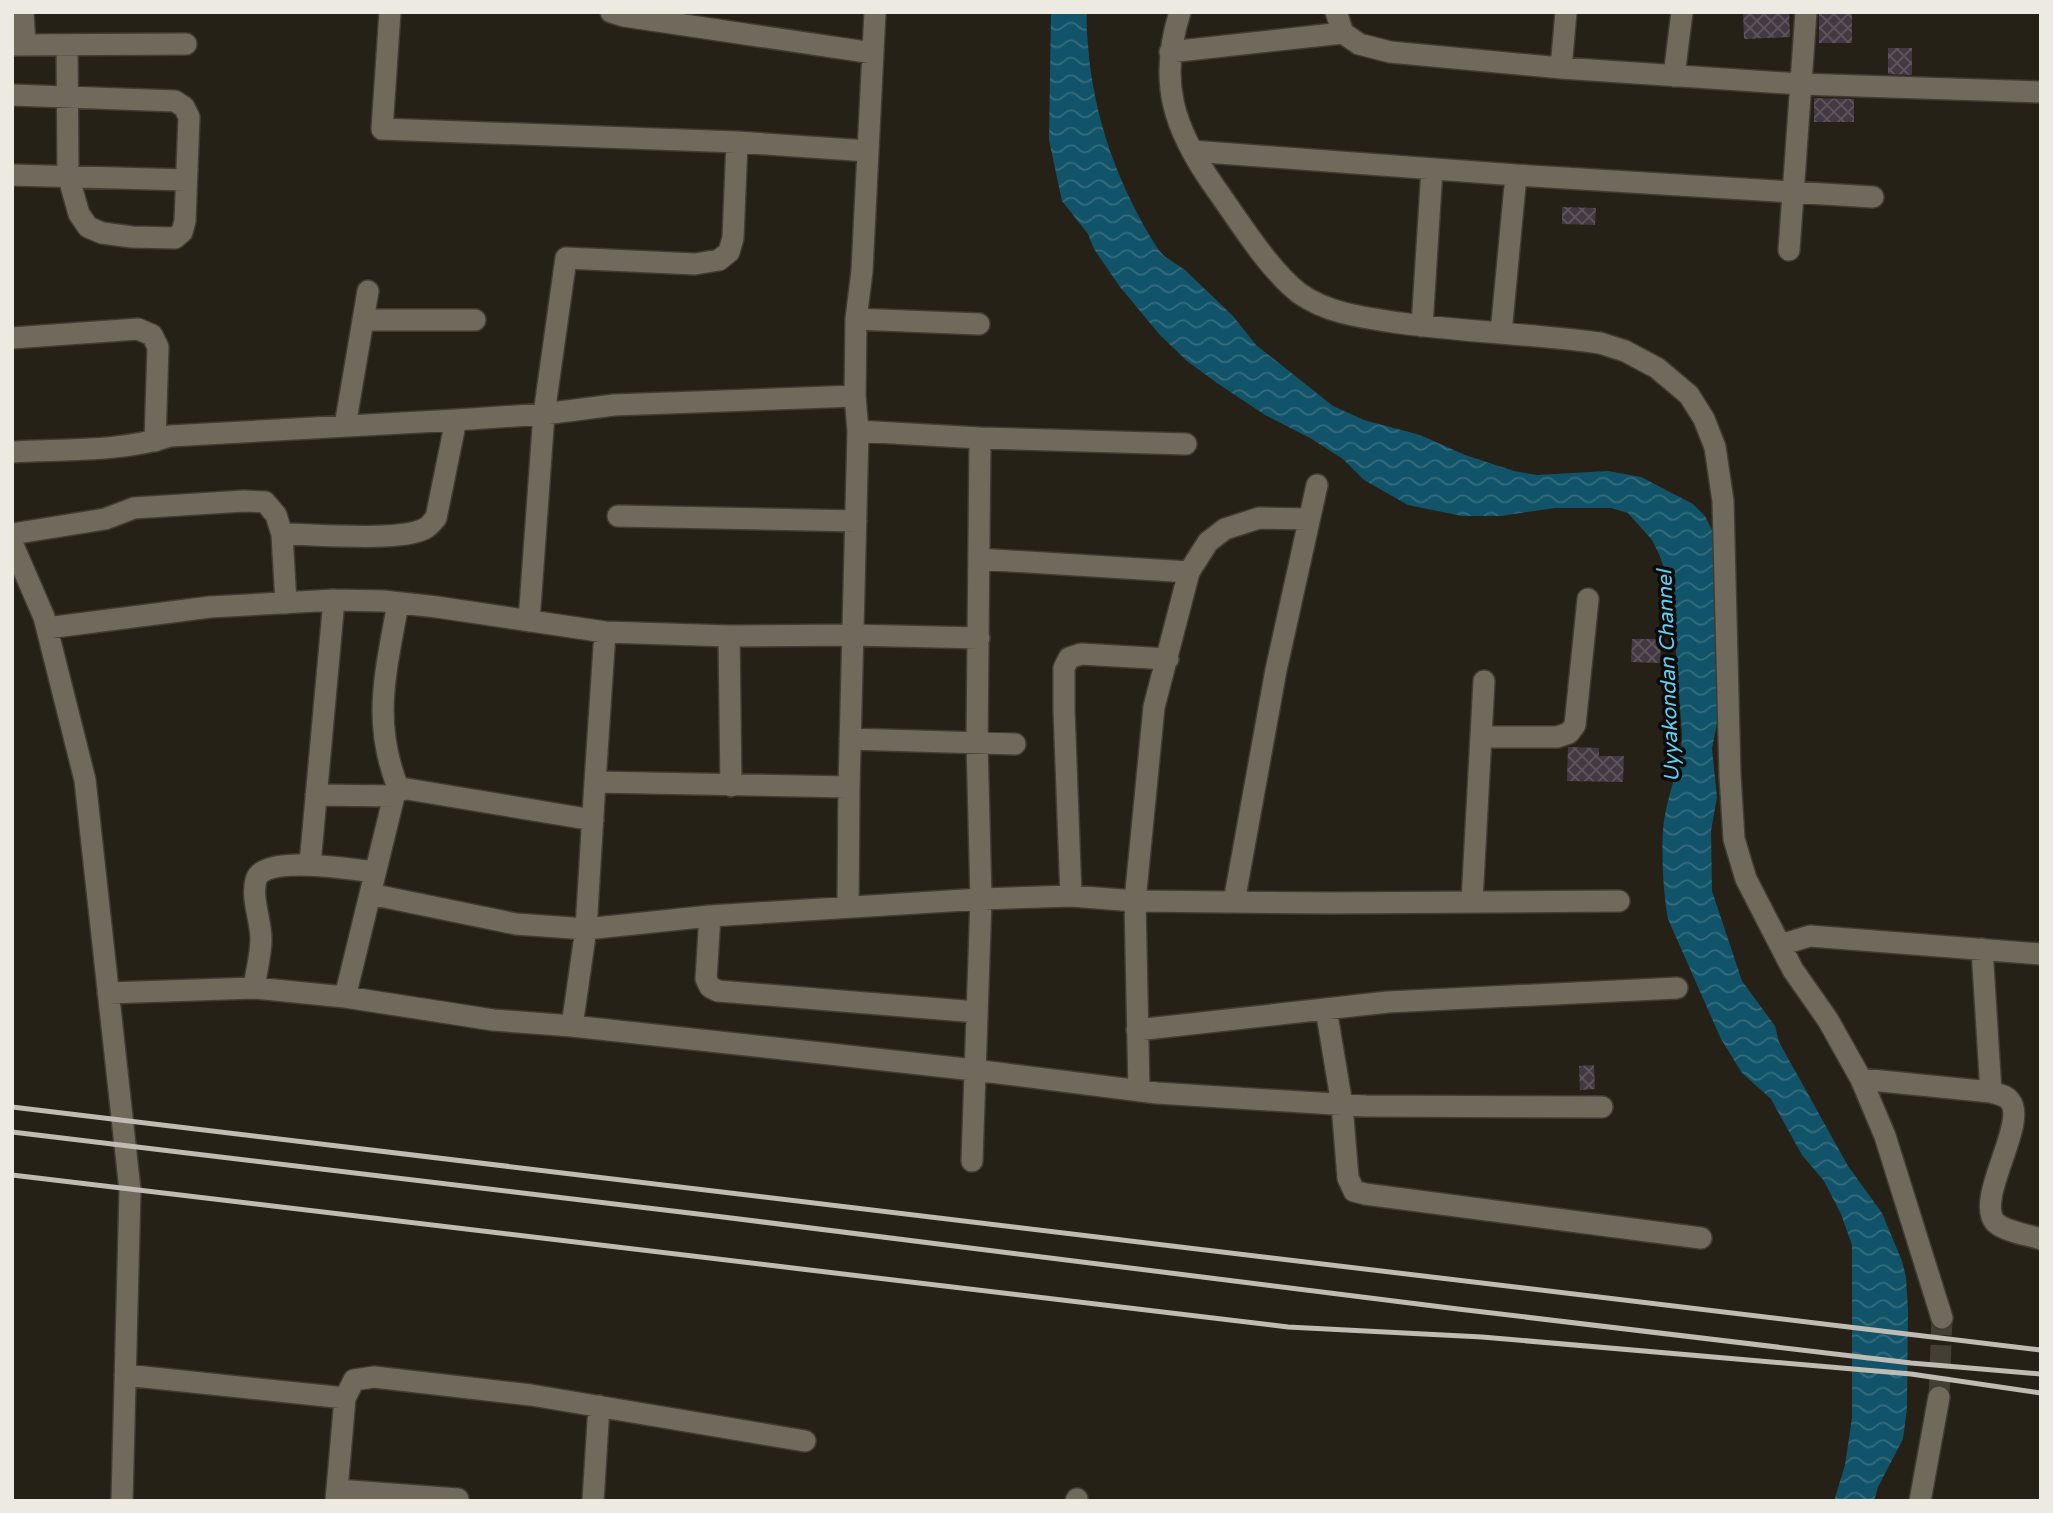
<svg xmlns="http://www.w3.org/2000/svg" width="2053" height="1513" viewBox="0 0 2053 1513" font-family="'Varela Round',sans-serif">
  <style>
    .water { fill: url(#water-waves) }
    .building { fill: url(#building-cross-hatch) }
    .lines { fill: none; stroke-linecap: round; stroke-linejoin: round }
    .minor-tunnel { stroke: #443f35; stroke-width: 21; stroke-dasharray: 21 10; stroke-linecap: butt }
    .minor-casing { stroke: #403c34; stroke-width: 24 }
    .minor { stroke: #706a5d; stroke-width: 21 }
    .rail { stroke: #c0bcb4; stroke-width: 5 }
    .labels { text-anchor: middle; stroke-width: 7; stroke-linejoin: round; paint-order: stroke }
    .water-label { font-size: 21px; font-style: italic; fill: #5ad1f9; stroke: #0d0b07 }
  </style>
  <defs>
    <pattern id="water-waves" width="16" height="10" patternUnits="userSpaceOnUse" patternTransform="scale(1.75)"><rect width="16" height="10" fill="#115469"/><path d="M0 5q4-4 8 0t8 0" fill="none" stroke="#346d7e"/></pattern>
    <pattern id="building-cross-hatch" width="8" height="8" patternUnits="userSpaceOnUse" patternTransform="scale(1.75)"><rect width="8" height="8" fill="#433942"/><path d="M0 0l8 8M0 8l8-8" fill="none" stroke="#5e565d"/></pattern>
  </defs>
  <rect width="100%" height="100%" fill="#262116"/>
  <path class="water" d="M1051,12H1087C1086,23 1087,34 1088,45C1093,117 1119,188 1158,249L1164,256L1185,270L1233,316L1256,345L1333,406L1364,420L1420,435L1465,455L1514,471L1537,475L1608,471L1641,477L1693,504L1705,516L1712,530L1718,555L1717,723L1712,749L1717,797L1711,831L1712,891L1742,981L1775,1026L1779,1042L1848,1166L1882,1213L1902,1261L1906,1277L1908,1311L1907,1409L1903,1439L1878,1487L1874,1501H1834L1845,1465L1852,1418V1245L1841,1214L1824,1181L1802,1155L1771,1099L1742,1073L1721,1039L1668,919C1663,893 1660,840 1665,815C1670,787 1682,762 1682,734L1671,587L1659,554L1652,540L1628,513L1611,508H1555L1501,516H1462L1408,505L1364,480L1343,459L1310,438L1265,415L1217,383L1187,361L1160,335L1120,287L1094,249L1088,234L1062,201L1049,140Z"/>
  <path class="building" d="M1743,12H1789L1790,37L1744,39Z
    M1852,12V43H1819V12Z
    M1888,48H1912V75L1888,74Z
    M1814,98L1854,99V122H1814Z
    M1562,207L1596,208L1595,225L1562,224Z
    M1632,639H1661L1660,663L1631,662Z
    M1568,747L1599,748V756H1624L1623,782L1567,781Z
    M1594,1065L1595,1089L1580,1090L1579,1066Z"/>
  <g class="lines">
    <path class="minor-tunnel" d="M1939,1397L1942,1318"/>
    <defs>
      <path id="minor" d="M23,12L25,45
        M390,12L382,129L737,142L868,151
        M611,12L624,16L873,53
        M1180,12C1158,81 1173,128 1214,186C1237,218 1268,269 1299,293C1328,314 1366,318 1400,323C1466,332 1533,334 1600,343L1625,351L1657,368L1689,395L1704,419L1715,447L1723,501L1730,775L1734,839L1746,879L1793,970L1828,1020L1861,1079L1885,1136L1942,1318
        M1336,12L1343,33L1359,44L1390,52L1561,68L1800,84L2041,92
        M12,45L186,44
        M1170,52L1343,33
        M1561,68L1566,12
        M1674,76L1682,12
        M12,95L175,101L184,107L189,117L185,221L182,232L175,238L132,237L102,233L88,227L79,214L68,175L67,45
        M1192,151L1516,175L1873,197
        M12,175L186,180
        M1789,250L1806,12
        M856,319L979,324
        M363,320H475
        M1422,326L1432,169
        M1501,333L1516,175
        M12,338L138,329L152,335L158,347L155,441
        M345,426L368,291
        M980,438L1186,444
        M12,452C63,449 122,452 170,436L456,420L544,414L614,405L855,396
        M618,516L856,521
        M12,534L105,519L134,508L244,501L265,502L276,515L282,534L286,603
        M282,534C314,534 398,542 424,529C429,527 432,522 436,518L456,420
        M12,543L44,617L85,780L130,1190L122,1501
        M979,559L1189,572
        M398,603C386,672 371,722 399,790
        M529,621L544,414L566,258L695,264L719,260L729,252L733,238L737,142
        M47,628L210,607L334,600L383,601L437,607L605,632L729,636L853,635L979,638
        M729,636L731,786
        M1481,737H1557L1569,733L1575,725L1588,599
        M850,739L1015,744
        M595,782L605,632
        M316,795L394,796
        M310,864L334,600
        M370,894L516,924L586,929L595,782L849,787
        M1071,896L1064,710V668L1069,658L1081,654L1168,659
        M1472,901L1484,681
        M1234,902L1276,670L1317,485
        M848,906L849,787L858,431L855,396L856,319L862,271L875,12
        M710,916L706,979L710,987L718,991L977,1012
        M1780,945L1810,936L2041,954
        M1982,949L1991,1092
        M254,988C256,972 261,955 261,939C261,920 251,899 256,880C263,853 354,870 375,872
        M108,993L254,988L345,997L493,1020L572,1026L821,1053L974,1070L1157,1093L1366,1106L1602,1107
        M345,997L394,796L399,790L407,789L593,820
        M1326,1009L1342,1105L1348,1178L1354,1191L1365,1194L1701,1238
        M572,1026L586,929L710,916L981,899L977,742L980,438L858,431
        M1137,1030L1388,1002L1677,988
        M1861,1079L1991,1092C1997,1094 2006,1095 2010,1101C2028,1123 1975,1198 1995,1222C2003,1231 2029,1235 2041,1239
        M1139,1091L1135,901L1154,707L1189,572L1208,542L1225,529L1259,518L1309,519
        M972,1161L981,899L1071,896L1135,901L1328,903L1619,901
        M125,1375L345,1398
        M337,1490L458,1499
        M336,1501L345,1398L354,1380L374,1377L531,1395L805,1441
        M593,1501L599,1406
        M1076,1501L1077,1499
        M1920,1501L1939,1397"/>
    </defs>
    <use href="#minor" class="minor-casing"/>
    <use href="#minor" class="minor"/>
    <path class="rail" d="M12,1107L2041,1350
      M12,1132L723,1217L1458,1309L1911,1363L2041,1374
      M12,1175L1288,1327L1482,1337L1911,1374L2041,1393"/>
  </g>
  <g class="labels">
    <g class="water-label">
      <text transform="translate(1668 676) rotate(-92)" y="7">Uyyakondan Channel</text>
    </g>
  </g>
  <rect width="2053" height="1513" fill="none" stroke="#edeae2" stroke-width="28"/>
</svg>
